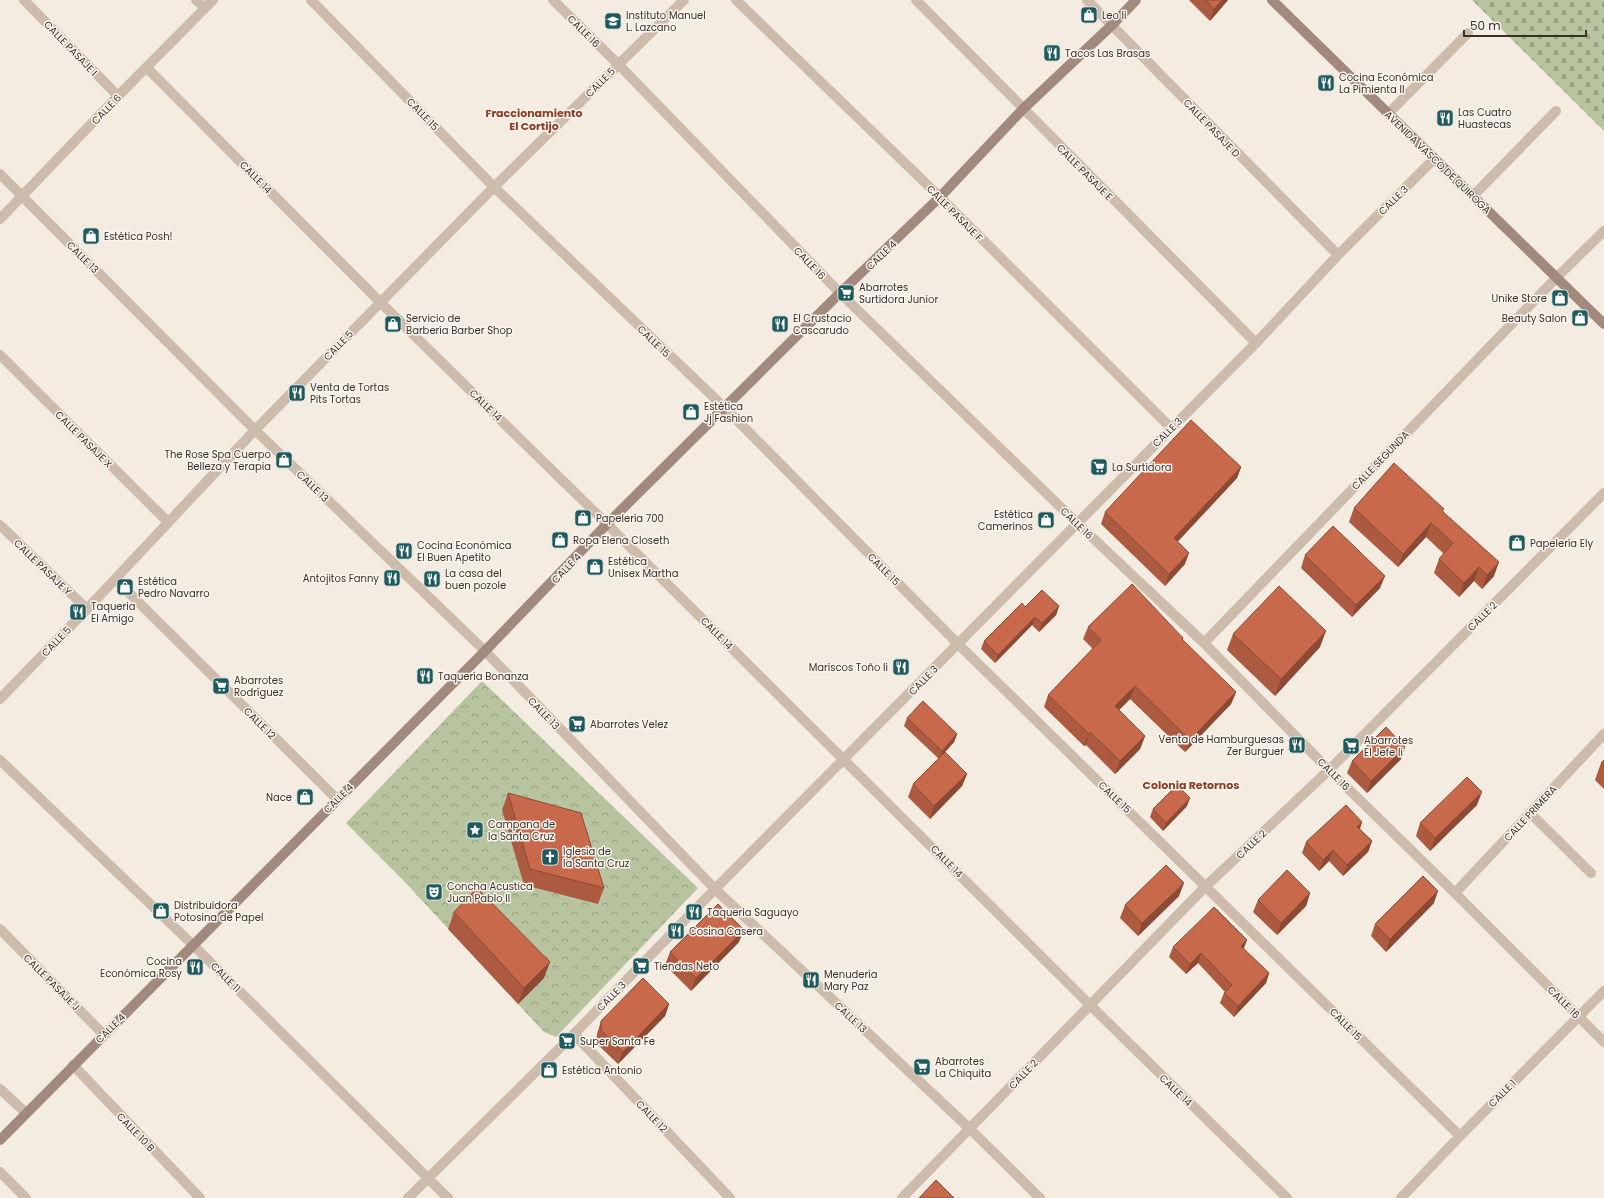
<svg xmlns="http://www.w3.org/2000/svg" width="1604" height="1198" viewBox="0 0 1604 1198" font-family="Poppins,sans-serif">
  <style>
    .forest { fill: url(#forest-crowns) }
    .cemetery { fill: url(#cemetery-stones) }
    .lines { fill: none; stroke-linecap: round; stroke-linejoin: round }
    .street { stroke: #cdbbac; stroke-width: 10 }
    .secondary { stroke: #a18a7d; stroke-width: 10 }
    .wall { fill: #ac5a40 }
    .shaded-wall { fill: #8c4a34 }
    .building { fill: #c8694b; stroke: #8c4a34 }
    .labels { text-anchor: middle; stroke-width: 3; stroke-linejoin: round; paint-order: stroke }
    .poi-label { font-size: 10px; fill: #3b302b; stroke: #fbf5ee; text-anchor: start }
    .street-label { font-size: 10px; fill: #3b302b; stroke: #fbf5ee }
    .neighbourhood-label { font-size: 11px; font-weight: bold; fill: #8c3b22; stroke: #fbf5ee }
  </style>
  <defs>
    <pattern id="forest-crowns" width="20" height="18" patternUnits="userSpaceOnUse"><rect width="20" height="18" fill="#b8c4a0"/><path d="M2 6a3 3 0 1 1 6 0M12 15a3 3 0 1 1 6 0" fill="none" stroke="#97a083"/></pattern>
    <pattern id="cemetery-stones" width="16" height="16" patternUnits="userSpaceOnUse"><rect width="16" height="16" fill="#b8c4a0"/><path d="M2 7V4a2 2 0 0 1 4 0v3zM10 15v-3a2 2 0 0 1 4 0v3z" fill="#97a083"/></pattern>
  </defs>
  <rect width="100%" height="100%" fill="#f4ebe1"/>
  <path class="forest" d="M482,681L698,888L556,1037L544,1032L402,879L346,823Z"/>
  <path class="cemetery" d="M1472,0H1604V131Z"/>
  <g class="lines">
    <path class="street" d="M24,0L118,96
      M196,0L205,8
      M311,0L494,187L725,408L958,644L1460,1136
      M553,0L618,64L840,293L1077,523L1204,643L1329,770L1455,893L1604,1042
      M736,0L940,197L1171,428
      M916,0L1256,343
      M1087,0L1338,255
      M147,68L380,302L607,524L1090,1005L1287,1198
      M1388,114L1468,33
      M0,174L255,430L485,651L715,889L970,1129L1040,1198
      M1473,196L1556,111
      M0,219L118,96L213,0
      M0,355L168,522
      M0,525L87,609
      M115,579L337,799
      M1204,643L1557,277L1604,231
      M0,699L87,609L255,430L494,187L684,0
      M0,760L193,945L448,1198
      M1530,813L1591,873
      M1455,893L1604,734
      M0,929L103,1034
      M574,1034L730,1198
      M73,1065L200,1198
      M0,1089L26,1113
      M0,1172L26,1198
      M408,1198L574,1034L715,889L1256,343L1338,255L1434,159
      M902,1198L1206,886L1329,770L1604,493
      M1401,1198L1460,1136L1604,991"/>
    <path class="secondary" d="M1272,0L1604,324
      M0,1140L485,651L607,524L840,293L940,197L1023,109L1112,25L1136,0"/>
  </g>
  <path class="wall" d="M1189,0H1228L1210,21Z
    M1241,467L1237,478L1177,542L1185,564L1165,586L1101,524L1105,512Z
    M1354,508L1443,511L1494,576L1482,589L1474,581L1459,597L1434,573L1439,559L1444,554L1426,537L1398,567L1349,522Z
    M1305,555L1380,588L1352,617L1301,568Z
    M1059,606L1056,615L1039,632L1032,625L995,663L981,649L984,641L1025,607Z
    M1088,627L1182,640L1236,692L1231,704L1185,752L1130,699L1119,710L1145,736L1140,749L1115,774L1086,745L1084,746L1044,707L1048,695L1093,649L1083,639Z
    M1233,634L1320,647L1275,696L1227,650Z
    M907,718L957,734L954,742L941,756L967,774L962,786L930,819L908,797L913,784L939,759L904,726Z
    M1401,759L1367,793L1347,773L1352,761Z
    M1604,760V789L1595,780L1601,763Z
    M508,793L604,888L598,904L524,885L502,810Z
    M1477,805L1430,851L1416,836L1420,823Z
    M1187,806L1163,831L1150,817L1153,809Z
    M1362,822L1360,829L1372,841L1368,852L1343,876L1329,861L1319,871L1302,853L1306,842Z
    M1310,893L1306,906L1277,935L1253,912L1258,900Z
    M1179,896L1138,936L1120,918L1125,905Z
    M1434,903L1386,952L1371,936L1375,924Z
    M454,912L544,978L518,1004L448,929Z
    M739,942L691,991L665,965L670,952Z
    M1173,947L1244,949L1269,973L1266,983L1234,1017L1220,1003L1224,993L1225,992L1198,963L1186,974L1169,957Z
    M669,1004L665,1016L618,1064L596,1043L597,1034L601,1021Z"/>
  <path class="shaded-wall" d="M1222,0H1228L1210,21L1214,9Z
    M1241,467L1237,478L1170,550L1174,538Z
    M1431,523L1426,537L1398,567L1403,554Z
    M1189,553L1185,564L1165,586L1169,574Z
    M1499,562L1494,576L1482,589L1487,575Z
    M1479,567L1474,581L1459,597L1464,583Z
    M1385,576L1380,588L1352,617L1356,605Z
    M1059,606L1056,615L1039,632L1042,623Z
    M1035,617L1032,625L995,663L998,655Z
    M1326,631L1320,647L1275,696L1281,679Z
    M1135,686L1130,699L1110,719L1115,706Z
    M1236,692L1231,704L1185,752L1190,740Z
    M1090,732L1086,745L1084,746L1089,734Z
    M957,734L954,742L939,759L942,751Z
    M1145,736L1140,749L1115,774L1120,761Z
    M1405,747L1401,759L1367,793L1371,781Z
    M967,774L962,786L930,819L934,806Z
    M1482,792L1477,805L1430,851L1435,838Z
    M1190,798L1187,806L1163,831L1166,823Z
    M1362,822L1358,833L1357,827Z
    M1372,841L1368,852L1343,876L1347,865Z
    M1333,850L1329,861L1319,871L1323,860Z
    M1184,883L1179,896L1138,936L1142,923Z
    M1438,891L1434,903L1386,952L1390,939Z
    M1310,893L1306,906L1277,935L1281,923Z
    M744,930L739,942L691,991L696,978Z
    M1247,940L1243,951L1241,946Z
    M1201,953L1198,963L1186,974L1190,964Z
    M550,962L544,978L518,1004L524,988Z
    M1269,973L1266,983L1234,1017L1238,1006Z
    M669,1004L665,1016L618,1064L623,1052Z"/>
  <path class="building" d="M1206,0H1222L1214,9Z
    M1191,420L1241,467L1174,538L1189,553L1169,574L1105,512Z
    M1394,463L1444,509L1442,511L1499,562L1487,575L1479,567L1464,583L1439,559L1453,543L1431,523L1403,554L1354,508Z
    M1333,526L1385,576L1356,605L1305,555Z
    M1132,584L1183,638L1182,639L1236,692L1190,740L1135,686L1115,706L1145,736L1120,761L1090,732L1089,734L1048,695L1101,640L1088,627Z
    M1279,586L1326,631L1281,679L1233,634Z
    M1042,590L1059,606L1042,623L1035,617L998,655L984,641L1022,603L1025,607Z
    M923,701L957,734L942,751L907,718Z
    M1386,727L1405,747L1371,781L1352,761Z
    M945,752L967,774L934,806L913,784Z
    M1604,760V766L1601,763Z
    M1467,777L1482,792L1435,838L1420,823Z
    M1177,785L1190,798L1166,823L1153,809Z
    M508,793L581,813L604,888L530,869Z
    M1346,805L1362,822L1357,827L1372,841L1347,865L1333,850L1323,860L1306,842Z
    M1166,865L1184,883L1142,923L1125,905Z
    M1287,870L1310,893L1281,923L1258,900Z
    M1423,876L1438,891L1390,939L1375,924Z
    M477,888L550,962L524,988L454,912Z
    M718,904L744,930L696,978L670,952Z
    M1214,907L1247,940L1241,946L1269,973L1238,1006L1224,993L1232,985L1201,953L1190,964L1173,947Z
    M643,978L669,1004L623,1052L601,1030V1021Z
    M936,1180L954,1198H919Z"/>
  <defs>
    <symbol id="shop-square" viewBox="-11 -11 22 22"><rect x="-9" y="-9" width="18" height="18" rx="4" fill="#1f5a5e" stroke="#fbf5ee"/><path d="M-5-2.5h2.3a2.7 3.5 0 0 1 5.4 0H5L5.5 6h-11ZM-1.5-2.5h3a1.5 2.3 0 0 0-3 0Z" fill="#fff"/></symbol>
    <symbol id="school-square" viewBox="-11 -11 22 22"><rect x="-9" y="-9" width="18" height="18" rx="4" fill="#1f5a5e" stroke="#fbf5ee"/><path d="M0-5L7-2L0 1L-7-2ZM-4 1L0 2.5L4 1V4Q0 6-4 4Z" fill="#fff"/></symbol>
    <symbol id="restaurant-square" viewBox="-11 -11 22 22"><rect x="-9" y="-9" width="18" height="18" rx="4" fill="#1f5a5e" stroke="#fbf5ee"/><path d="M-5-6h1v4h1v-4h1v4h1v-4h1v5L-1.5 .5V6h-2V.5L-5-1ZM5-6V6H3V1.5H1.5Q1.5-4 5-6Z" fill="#fff"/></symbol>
    <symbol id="supermarket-square" viewBox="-11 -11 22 22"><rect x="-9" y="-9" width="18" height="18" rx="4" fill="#1f5a5e" stroke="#fbf5ee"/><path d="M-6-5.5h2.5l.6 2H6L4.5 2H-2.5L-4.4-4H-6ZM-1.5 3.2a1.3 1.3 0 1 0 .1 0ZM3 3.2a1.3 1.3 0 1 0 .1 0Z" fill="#fff"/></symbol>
    <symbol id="sight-square" viewBox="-11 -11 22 22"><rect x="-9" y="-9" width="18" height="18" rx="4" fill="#1f5a5e" stroke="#fbf5ee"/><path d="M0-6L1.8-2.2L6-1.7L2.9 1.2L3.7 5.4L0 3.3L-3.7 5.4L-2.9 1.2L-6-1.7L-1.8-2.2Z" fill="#fff"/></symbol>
    <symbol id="church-square" viewBox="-11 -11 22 22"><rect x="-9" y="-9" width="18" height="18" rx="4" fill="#1f5a5e" stroke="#fbf5ee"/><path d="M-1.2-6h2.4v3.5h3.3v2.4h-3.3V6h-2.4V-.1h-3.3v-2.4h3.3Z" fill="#fff"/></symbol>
    <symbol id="theatre-square" viewBox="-11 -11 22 22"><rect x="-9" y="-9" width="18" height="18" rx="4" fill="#1f5a5e" stroke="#fbf5ee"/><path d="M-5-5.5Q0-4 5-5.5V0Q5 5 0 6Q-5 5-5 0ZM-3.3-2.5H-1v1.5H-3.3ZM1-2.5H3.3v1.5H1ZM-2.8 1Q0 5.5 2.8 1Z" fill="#fff"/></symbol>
  </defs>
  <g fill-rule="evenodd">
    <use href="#shop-square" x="1079" y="5" width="20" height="20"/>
    <use href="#school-square" x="603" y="11" width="20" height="20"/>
    <use href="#restaurant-square" x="1042" y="43" width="20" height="20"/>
    <use href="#restaurant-square" x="1316" y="73" width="20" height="20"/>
    <use href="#restaurant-square" x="1435" y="108" width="20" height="20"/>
    <use href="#shop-square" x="81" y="226" width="20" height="20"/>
    <use href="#supermarket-square" x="836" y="283" width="20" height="20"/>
    <use href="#shop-square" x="1550" y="288" width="20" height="20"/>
    <use href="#shop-square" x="1570" y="308" width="20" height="20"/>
    <use href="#shop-square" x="383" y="314" width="20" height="20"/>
    <use href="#restaurant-square" x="770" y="314" width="20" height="20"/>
    <use href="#restaurant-square" x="287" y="383" width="20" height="20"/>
    <use href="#shop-square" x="681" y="402" width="20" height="20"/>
    <use href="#shop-square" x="274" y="450" width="20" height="20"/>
    <use href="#supermarket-square" x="1089" y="457" width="20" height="20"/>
    <use href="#shop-square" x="573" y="508" width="20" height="20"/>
    <use href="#shop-square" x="1036" y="510" width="20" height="20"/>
    <use href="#shop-square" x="550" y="530" width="20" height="20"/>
    <use href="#shop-square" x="1507" y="533" width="20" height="20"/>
    <use href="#restaurant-square" x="394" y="541" width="20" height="20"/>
    <use href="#shop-square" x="585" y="557" width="20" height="20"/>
    <use href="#restaurant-square" x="382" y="568" width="20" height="20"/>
    <use href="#restaurant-square" x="422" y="569" width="20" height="20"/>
    <use href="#shop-square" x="115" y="577" width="20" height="20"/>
    <use href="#restaurant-square" x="68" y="602" width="20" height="20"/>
    <use href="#restaurant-square" x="891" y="657" width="20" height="20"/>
    <use href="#restaurant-square" x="415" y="666" width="20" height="20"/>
    <use href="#supermarket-square" x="211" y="676" width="20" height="20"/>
    <use href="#supermarket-square" x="567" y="714" width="20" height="20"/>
    <use href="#restaurant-square" x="1287" y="735" width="20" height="20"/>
    <use href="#supermarket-square" x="1341" y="736" width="20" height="20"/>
    <use href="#shop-square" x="295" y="787" width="20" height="20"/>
    <use href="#sight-square" x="465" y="820" width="20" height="20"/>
    <use href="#church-square" x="540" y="847" width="20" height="20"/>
    <use href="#theatre-square" x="424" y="882" width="20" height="20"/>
    <use href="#shop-square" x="151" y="901" width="20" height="20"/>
    <use href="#restaurant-square" x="684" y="902" width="20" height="20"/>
    <use href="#restaurant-square" x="666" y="921" width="20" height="20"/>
    <use href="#supermarket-square" x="631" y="956" width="20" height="20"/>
    <use href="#restaurant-square" x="185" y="957" width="20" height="20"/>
    <use href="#restaurant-square" x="801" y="970" width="20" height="20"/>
    <use href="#supermarket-square" x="557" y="1031" width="20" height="20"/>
    <use href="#supermarket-square" x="912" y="1057" width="20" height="20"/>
    <use href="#shop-square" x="539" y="1060" width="20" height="20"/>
  </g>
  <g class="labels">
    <g class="poi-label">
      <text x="626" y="19">Instituto Manuel<tspan x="626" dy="12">L. Lazcano</tspan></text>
      <text x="1102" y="19">Leo Ii</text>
      <text x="1065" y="57">Tacos Las Brasas</text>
      <text x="1339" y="81">Cocina Económica<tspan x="1339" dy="12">La Pimienta II</tspan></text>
      <text x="1458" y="116">Las Cuatro<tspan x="1458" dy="12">Huastecas</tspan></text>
      <text x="104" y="240">Estética Posh!</text>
      <text x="859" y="291">Abarrotes<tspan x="859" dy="12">Surtidora Junior</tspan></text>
      <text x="1547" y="302" text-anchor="end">Unike Store</text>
      <text x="406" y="322">Servicio de<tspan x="406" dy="12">Barbería Barber Shop</tspan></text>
      <text x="793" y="322">El Crustacio<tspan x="793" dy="12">Cascarudo</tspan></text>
      <text x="1567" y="322" text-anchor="end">Beauty Salon</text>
      <text x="310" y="391">Venta de Tortas<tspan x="310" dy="12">Pits Tortas</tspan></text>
      <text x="704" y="410">Estética<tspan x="704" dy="12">Jj Fashion</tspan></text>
      <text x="271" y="458" text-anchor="end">The Rose Spa Cuerpo<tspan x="271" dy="12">Belleza y Terapia</tspan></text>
      <text x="1112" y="471">La Surtidora</text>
      <text x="1033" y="518" text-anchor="end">Estética<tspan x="1033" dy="12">Camerinos</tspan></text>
      <text x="596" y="522">Papelería 700</text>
      <text x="573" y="544">Ropa Elena Closeth</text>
      <text x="1530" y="547">Papelería Ely</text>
      <text x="417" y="549">Cocina Económica<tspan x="417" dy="12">El Buen Apetito</tspan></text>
      <text x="608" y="565">Estética<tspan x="608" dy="12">Unisex Martha</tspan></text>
      <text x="445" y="577">La casa del<tspan x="445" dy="12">buen pozole</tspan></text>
      <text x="379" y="582" text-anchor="end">Antojitos Fanny</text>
      <text x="138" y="585">Estética<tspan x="138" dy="12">Pedro Navarro</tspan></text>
      <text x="91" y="610">Taqueria<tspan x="91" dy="12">El Amigo</tspan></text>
      <text x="888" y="671" text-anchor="end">Mariscos Toño Ii</text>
      <text x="438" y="680">Taquería Bonanza</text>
      <text x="234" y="684">Abarrotes<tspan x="234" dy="12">Rodríguez</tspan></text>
      <text x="590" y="728">Abarrotes Velez</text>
      <text x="1284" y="743" text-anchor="end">Venta de Hamburguesas<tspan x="1284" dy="12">Zer Burguer</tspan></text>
      <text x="1364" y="744">Abarrotes<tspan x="1364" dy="12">El Jefe Ii</tspan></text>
      <text x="292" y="801" text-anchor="end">Nace</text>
      <text x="488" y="828">Campana de<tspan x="488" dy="12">la Santa Cruz</tspan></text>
      <text x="563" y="855">Iglesia de<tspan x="563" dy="12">la Santa Cruz</tspan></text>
      <text x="447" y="890">Concha Acustica<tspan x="447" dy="12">Juan Pablo II</tspan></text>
      <text x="174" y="909">Distribuidora<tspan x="174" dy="12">Potosina de Papel</tspan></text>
      <text x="707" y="916">Taqueria Saguayo</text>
      <text x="689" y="935">Cosina Casera</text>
      <text x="182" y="965" text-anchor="end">Cocina<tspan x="182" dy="12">Económica Rosy</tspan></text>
      <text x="654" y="970">Tiendas Neto</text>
      <text x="824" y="978">Menudería<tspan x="824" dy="12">Mary Paz</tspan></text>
      <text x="580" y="1045">Super Santa Fe</text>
      <text x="935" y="1065">Abarrotes<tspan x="935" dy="12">La Chiquita</tspan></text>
      <text x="562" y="1074">Estética Antonio</text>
    </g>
    <g class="street-label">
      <text transform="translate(584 31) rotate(45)" y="4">CALLE 16</text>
      <text transform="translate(71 48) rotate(46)" y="4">CALLE PASAJE I</text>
      <text transform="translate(600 82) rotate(-45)" y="4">CALLE 5</text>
      <text transform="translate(106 109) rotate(-46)" y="4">CALLE 6</text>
      <text transform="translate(423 114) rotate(46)" y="4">CALLE 15</text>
      <text transform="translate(1212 128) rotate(46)" y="4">CALLE PASAJE D</text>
      <text transform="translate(1438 162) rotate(44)" y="4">AVENIDA VASCO DE QUIROGA</text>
      <text transform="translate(1085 172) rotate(45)" y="4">CALLE PASAJE E</text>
      <text transform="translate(256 177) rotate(45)" y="4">CALLE 14</text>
      <text transform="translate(1393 200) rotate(-45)" y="4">CALLE 3</text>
      <text transform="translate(955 213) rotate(45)" y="4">CALLE PASAJE F</text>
      <text transform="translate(881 255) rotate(-44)" y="4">CALLE 4</text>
      <text transform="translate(83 257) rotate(45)" y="4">CALLE 13</text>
      <text transform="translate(810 263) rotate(46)" y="4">CALLE 16</text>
      <text transform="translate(654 341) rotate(44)" y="4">CALLE 15</text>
      <text transform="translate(338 345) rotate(-46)" y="4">CALLE 5</text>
      <text transform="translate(486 405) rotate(44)" y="4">CALLE 14</text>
      <text transform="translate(1167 432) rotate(-45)" y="4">CALLE 3</text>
      <text transform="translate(84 439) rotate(45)" y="4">CALLE PASAJE X</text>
      <text transform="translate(1380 460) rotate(-46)" y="4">CALLE SEGUNDA</text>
      <text transform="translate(313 486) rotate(44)" y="4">CALLE 13</text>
      <text transform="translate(1077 523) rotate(44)" y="4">CALLE 16</text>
      <text transform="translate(43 567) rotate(44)" y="4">CALLE PASAJE Y</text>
      <text transform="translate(566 568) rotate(-46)" y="4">CALLE 4</text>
      <text transform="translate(884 569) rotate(45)" y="4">CALLE 15</text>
      <text transform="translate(1482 616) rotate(-45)" y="4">CALLE 2</text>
      <text transform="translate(717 633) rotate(45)" y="4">CALLE 14</text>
      <text transform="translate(56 641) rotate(-46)" y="4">CALLE 5</text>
      <text transform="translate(923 680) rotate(-46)" y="4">CALLE 3</text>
      <text transform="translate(544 713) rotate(46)" y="4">CALLE 13</text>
      <text transform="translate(260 723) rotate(45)" y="4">CALLE 12</text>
      <text transform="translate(1334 774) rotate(45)" y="4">CALLE 16</text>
      <text transform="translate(1115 797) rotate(44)" y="4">CALLE 15</text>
      <text transform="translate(338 798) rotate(-45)" y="4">CALLE 4</text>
      <text transform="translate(1530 813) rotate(-47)" y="4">CALLE PRIMERA</text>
      <text transform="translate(1251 844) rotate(-43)" y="4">CALLE 2</text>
      <text transform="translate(947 861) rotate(45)" y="4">CALLE 14</text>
      <text transform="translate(226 977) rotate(45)" y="4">CALLE 11</text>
      <text transform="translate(52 982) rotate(45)" y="4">CALLE PASAJE J</text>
      <text transform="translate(611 996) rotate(-46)" y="4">CALLE 3</text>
      <text transform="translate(1564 1002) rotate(45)" y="4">CALLE 16</text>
      <text transform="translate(851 1017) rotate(43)" y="4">CALLE 13</text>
      <text transform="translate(1346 1024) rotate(45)" y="4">CALLE 15</text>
      <text transform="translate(110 1028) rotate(-45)" y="4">CALLE 4</text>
      <text transform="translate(1023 1074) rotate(-46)" y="4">CALLE 2</text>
      <text transform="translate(1176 1090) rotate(44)" y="4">CALLE 14</text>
      <text transform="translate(1502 1093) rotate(-45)" y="4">CALLE 1</text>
      <text transform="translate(652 1116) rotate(46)" y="4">CALLE 12</text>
      <text transform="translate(136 1132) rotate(46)" y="4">CALLE 10 B</text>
    </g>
    <g class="neighbourhood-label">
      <text x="534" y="117">Fraccionamiento<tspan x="534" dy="13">El Cortijo</tspan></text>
      <text x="1191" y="789">Colonia Retornos</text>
    </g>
  </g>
  <path d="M1464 30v6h122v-6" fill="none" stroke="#3b302b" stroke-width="2"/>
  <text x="1470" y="30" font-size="12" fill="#3b302b" stroke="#fbf5ee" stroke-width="3" paint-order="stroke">50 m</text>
</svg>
